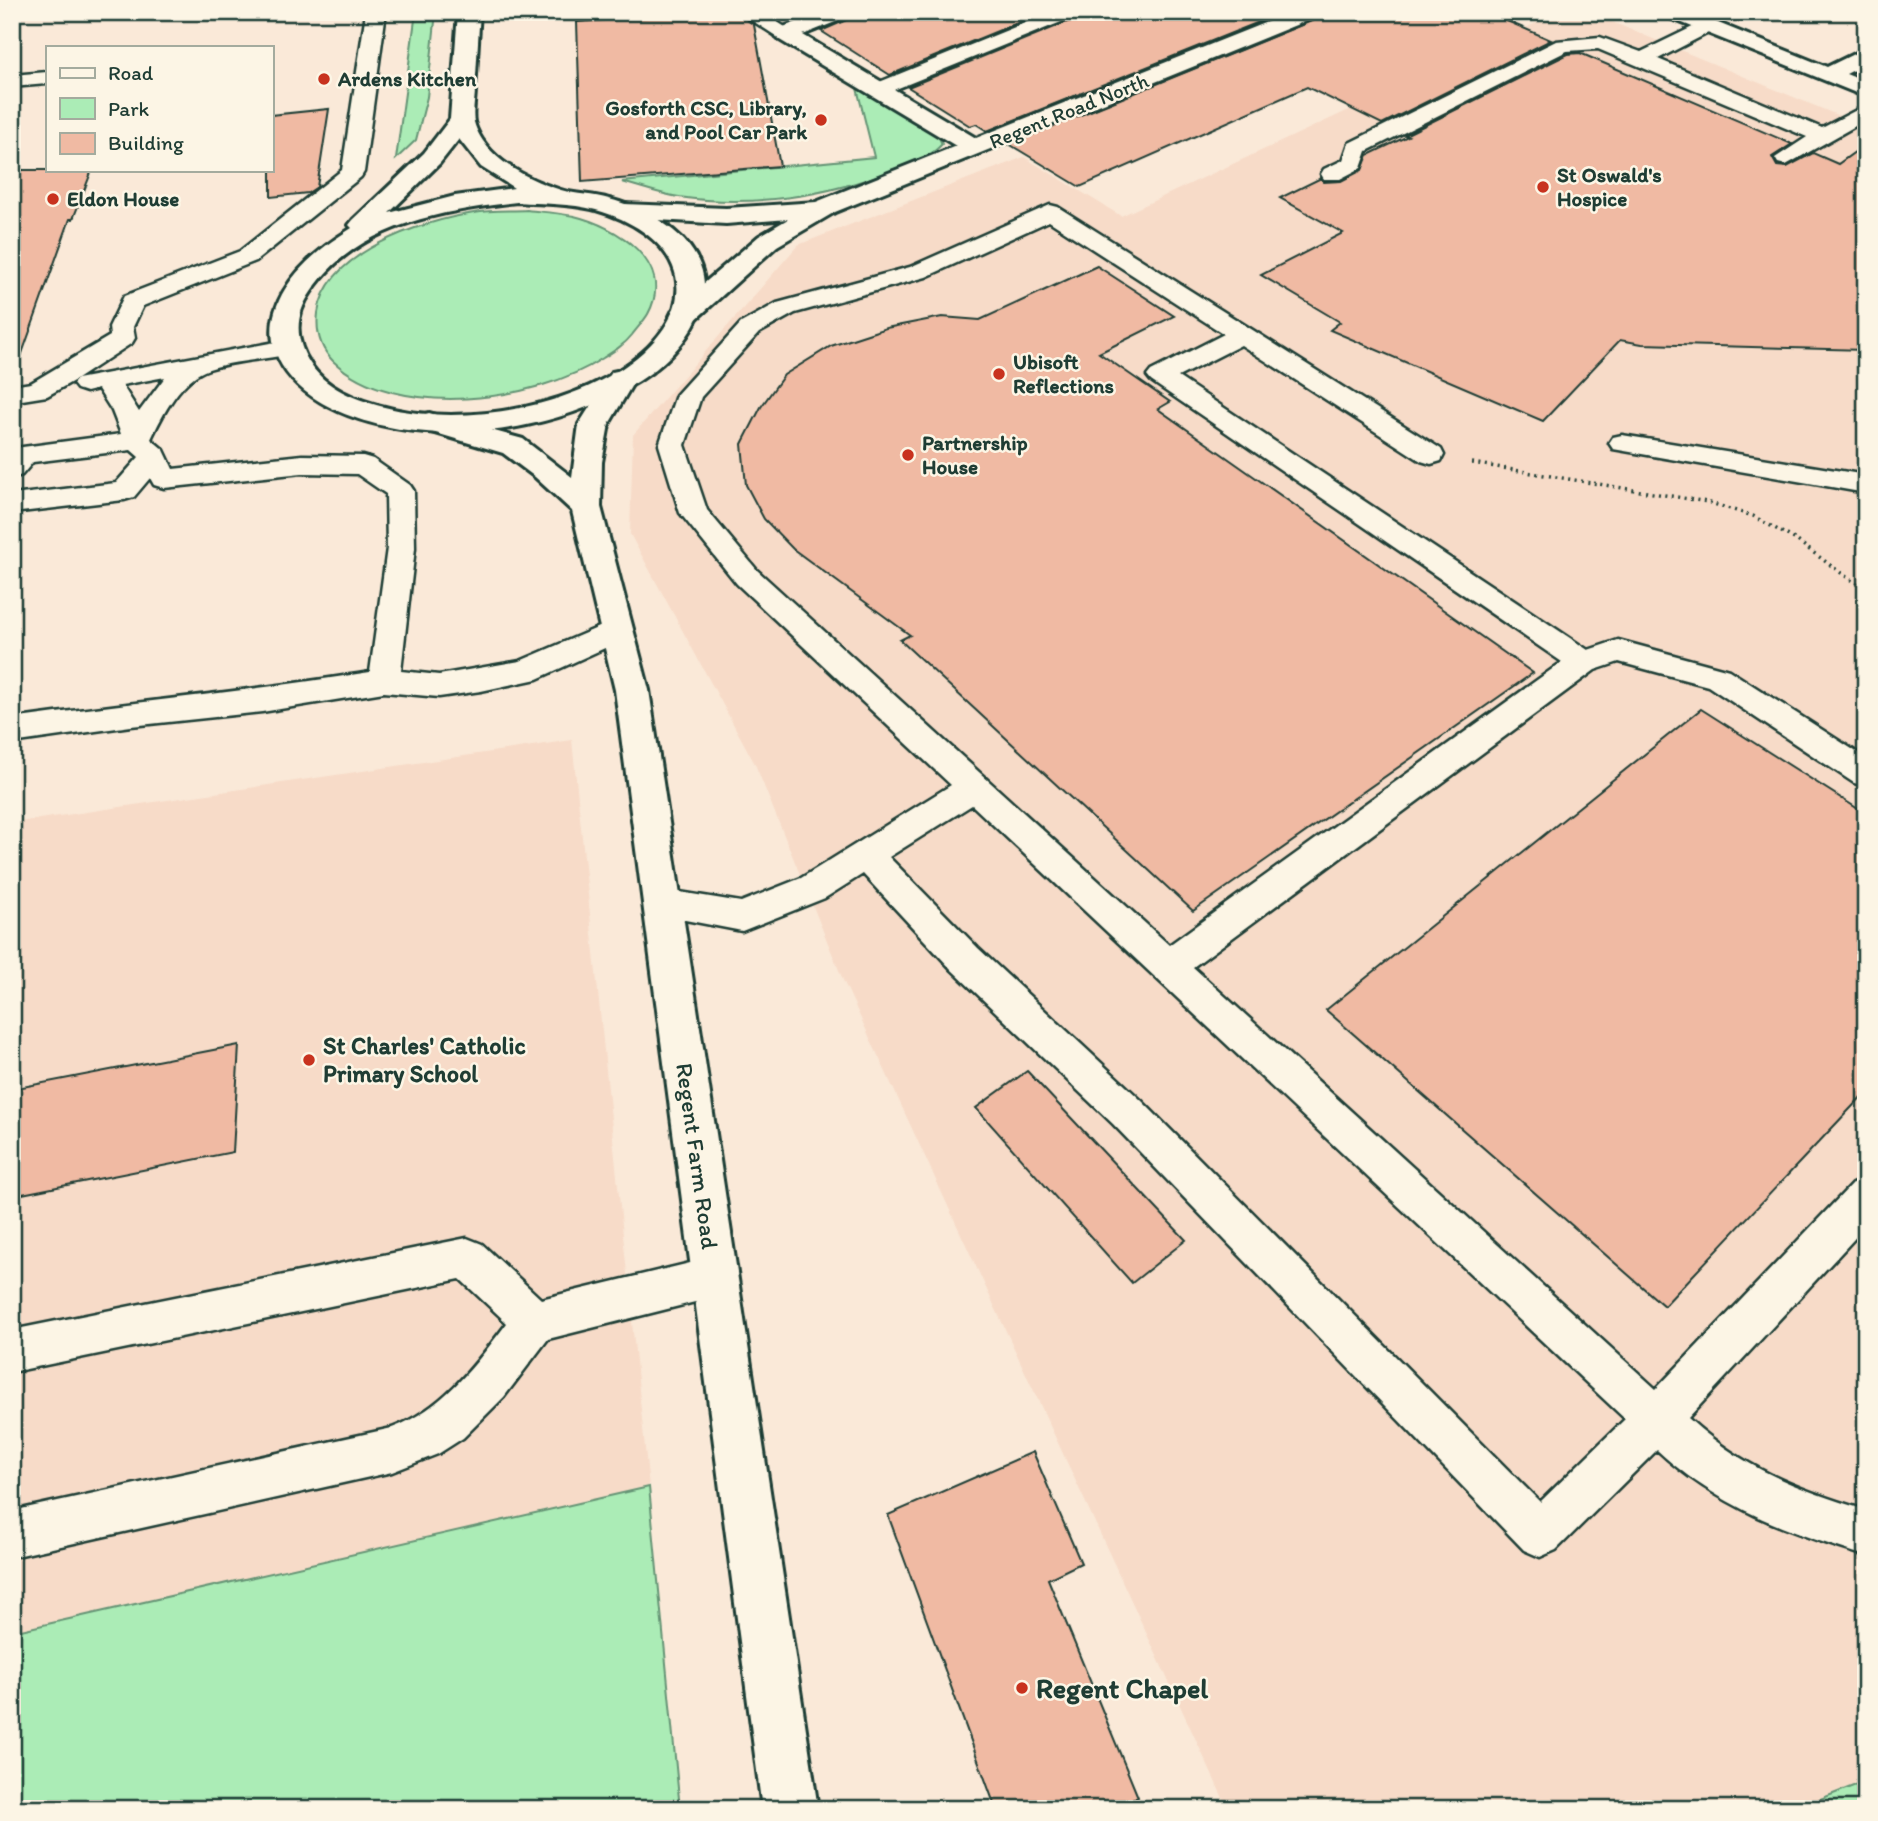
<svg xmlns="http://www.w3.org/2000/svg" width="1878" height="1821" viewBox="0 0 1878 1821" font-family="Itim,sans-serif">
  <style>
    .built { fill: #f7dbc8 }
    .green { fill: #abecb6; stroke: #659475; stroke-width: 2 }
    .building { fill: #f0baa3; stroke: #1f3d34; stroke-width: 2 }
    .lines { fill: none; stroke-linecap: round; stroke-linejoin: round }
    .lane-casing { stroke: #1f3d34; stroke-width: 5 }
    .street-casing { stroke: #1f3d34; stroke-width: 6 }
    .secondary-casing { stroke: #1f3d34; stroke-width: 6 }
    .path-far1 { stroke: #1f3d34; stroke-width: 2.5; stroke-dasharray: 1 3.5; stroke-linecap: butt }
    .path { stroke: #1f3d34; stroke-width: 3.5; stroke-dasharray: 2 4.5; stroke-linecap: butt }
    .lane { fill: #fcf5e5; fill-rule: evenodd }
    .street { fill: #fcf5e5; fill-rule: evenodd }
    .secondary { fill: #fcf5e5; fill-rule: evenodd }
    .poi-dot { fill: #c8321e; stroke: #fcf5e5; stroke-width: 2.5 }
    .labels { text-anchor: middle; stroke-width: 5; stroke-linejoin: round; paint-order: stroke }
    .far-poi-label { font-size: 21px; font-weight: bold; fill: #1f3d34; stroke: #fcf5e5; text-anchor: start }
    .far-street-label { font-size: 21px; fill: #1f3d34; stroke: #fcf5e5 }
    .poi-label { font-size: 24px; font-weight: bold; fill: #1f3d34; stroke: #fcf5e5; text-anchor: start }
    .street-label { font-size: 24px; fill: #1f3d34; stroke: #fcf5e5 }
    .near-poi-label { font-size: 28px; font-weight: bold; fill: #1f3d34; stroke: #fcf5e5; text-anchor: start }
  </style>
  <rect width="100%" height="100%" fill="#fae9d8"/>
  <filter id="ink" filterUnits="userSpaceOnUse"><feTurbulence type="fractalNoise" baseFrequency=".0143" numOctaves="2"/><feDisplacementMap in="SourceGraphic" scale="14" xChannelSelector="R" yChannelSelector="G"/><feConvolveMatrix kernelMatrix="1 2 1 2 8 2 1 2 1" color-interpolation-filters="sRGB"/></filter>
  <g filter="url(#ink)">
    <path class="built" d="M1560,12H1588L1866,127V1781L1795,1809H1228L843,980L755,764L630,534L633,435L798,245L1024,157L1121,216Z
      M572,740L649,1487L12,1632V823Z"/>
    <path class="green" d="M416,12H436L427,97L416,140L396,159Z
      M856,84L937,133L942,144C930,158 912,162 895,169C830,196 750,208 679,197C660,194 641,187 622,182L874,157Z
      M527,210C542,212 559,213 574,216C616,226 676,263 648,314C644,321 637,328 632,335C624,345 614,351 603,358C536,402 396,421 333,361C320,348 316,330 318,313C326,252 422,221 474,213C491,210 509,211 527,210Z
      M649,1487L680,1809H12V1632Z
      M1866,1781V1809H1795Z"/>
    <path class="building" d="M719,12H736L754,25L780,166L582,182L577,22Z
      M855,12H1044L890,75L821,31L851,18Z
      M1080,12H1284L987,131L976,124L970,126L908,87L1077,18Z
      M1323,12H1486L1551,40L1382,124L1307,87L1080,187L1009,144L1319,18Z
      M1580,53L1792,144L1772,157L1777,166L1787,167L1813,153L1838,164L1866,144V350L1642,344L1620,340L1543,421L1330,330L1340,322L1261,275L1343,233L1280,198L1321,178L1324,182L1341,181L1362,170L1368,155L1408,136L1405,135L1568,54Z
      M329,109L317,187L308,193L271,197V115Z
      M12,170H92L73,219H70L19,362L12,361Z
      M1097,266L1174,316L1099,353L1170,402L1158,409L1533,673L1193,911L900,640L910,635L793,549L764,519L746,485L742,444L761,407L784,375L831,346L886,328L942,317L980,320Z
      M1701,709L1866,814V1092L1664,1306L1326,1010Z
      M239,1045L233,1152L12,1196V1089Z
      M1027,1071L1186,1240L1132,1283L976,1108Z
      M1033,1452L1081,1563L1048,1579L1138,1797L1115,1809H996L888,1515Z"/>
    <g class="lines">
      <defs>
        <path id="lane" d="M366,12H386L364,172L361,177L256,261L143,306L133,327L135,338L132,343L77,379L286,340L295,343L299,348L295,353C267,360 236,360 209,369C180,379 163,414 151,439L164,450L173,469L302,455L363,456L373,459L410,485L414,491L415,548L401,671L439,675L520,661L618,619L629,623L633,630L629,637L537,679L481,691L439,697L384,692L262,712L131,726L12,743V719C131,702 251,691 370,672L387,548L386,494L357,474L302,473L164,488L154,485L150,478L134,497L124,500L12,513V495L116,483L139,457L131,450L33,462L22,475L12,478V452L15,448L121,434L112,411L98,389L86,392L77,389L73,384L77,379L47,396L16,401L12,400V386L31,383L110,336L109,327L124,296L240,251L342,170ZM165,377L139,412L122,385Z
          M739,12H762L796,34L793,38H779Z
          M1052,12H1078L1076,16L886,93H872L869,89L872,85Z
          M1707,20L1714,22L1717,26L1714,30L1658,59L1822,128L1866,105V120L1786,165L1778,163L1775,158L1807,137L1598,49L1567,51L1367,151L1361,168L1340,179H1324L1321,174L1324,169L1343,160L1349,143L1556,41L1600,37L1641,52Z
          M47,72V84L12,87V75Z
          M1050,205L1058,207L1441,449L1444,455L1441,461L1431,464L1421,461L1241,345L1178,377L1588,650L1618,640L1729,670L1866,758V786L1854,783L1708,686L1619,662L1595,670L1193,967L1656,1389L1852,1184L1866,1178V1226L1688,1418C1743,1468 1796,1489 1866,1510V1556C1789,1533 1717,1506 1657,1450L1556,1550L1540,1557L1524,1550L1113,1124L952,970L863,874L825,898L742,931L649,913L644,903L649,893L661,889L741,902L801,878L951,785L737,584L680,513L659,445L676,395L741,323L777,303L910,267ZM1049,221L1224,334L1151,371L1147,376L1151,381L1562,662L1169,945L757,570L707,510L685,445L701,397L759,333L795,313L926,277ZM972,805L1625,1419L1540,1502L1141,1100L978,948L889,857Z
          M1622,435L1866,475V493L1613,449L1609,443L1613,437Z
          M467,1238L482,1244L541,1299L715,1257L730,1263L736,1277L730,1291L715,1297L548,1339L504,1397L463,1438L438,1454L392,1472L12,1557V1511L392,1428C443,1409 475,1365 507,1323L460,1279L12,1372V1330Z"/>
        <path id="street" d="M823,12H853L850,16L803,35L976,138L1292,12H1321L1318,16L835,212L777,246L693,322L683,324L673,322L670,316L673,310L759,236L788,219L726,224L624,218L615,216L612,211L615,206L624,204L726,208L816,202L956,146L778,39L775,34L778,29Z
          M1662,12H1691L1827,67L1866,48V64L1846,74L1866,82V97L1665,16Z
          M622,370L632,372L636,378L609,424L602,462L601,507L649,690L818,1809H762L615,690L572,511L535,477L503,453L419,428L414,422L419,416L429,413L523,439L572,477L579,424L612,372Z"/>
        <path id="secondary" d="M458,12H480C478,38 477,63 475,89C475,99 472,112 474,122C484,158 528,180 561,190C576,195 594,194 609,199C651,210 707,241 704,291C701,329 669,362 639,381C573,422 484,441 407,430C267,410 216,311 352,228L349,225L353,220L424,153L450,119ZM459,139L481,167L514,188L455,196L389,213L440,163ZM517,202C543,204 570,203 596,210C671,231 710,291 643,352C583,406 470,426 393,409C365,403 328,391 311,365C295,341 294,316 311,292C356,224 442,211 517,202Z"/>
      </defs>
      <use href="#lane" class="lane-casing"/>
      <use href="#street" class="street-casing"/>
      <use href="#secondary" class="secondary-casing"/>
      <path class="path-far1" d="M509,21L625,12"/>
      <path class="path" d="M1472,463L1707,502L1753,516L1796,540L1866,591"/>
      <use href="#lane" class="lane"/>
      <use href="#street" class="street"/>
      <use href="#secondary" class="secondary"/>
    </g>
  </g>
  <g class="poi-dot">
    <circle cx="324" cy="79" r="7"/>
    <circle cx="821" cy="120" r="7"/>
    <circle cx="1543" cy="187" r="7"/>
    <circle cx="53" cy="199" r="7"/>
    <circle cx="999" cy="374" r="7"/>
    <circle cx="908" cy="455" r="7"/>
    <circle cx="309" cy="1060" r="7"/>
    <circle cx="1022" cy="1688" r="7"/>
  </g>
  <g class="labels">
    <g class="far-poi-label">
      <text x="338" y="86">Ardens Kitchen</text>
      <text x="807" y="115" text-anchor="end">Gosforth CSC, Library,<tspan x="807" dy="24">and Pool Car Park</tspan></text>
      <text x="1557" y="182">St Oswald's<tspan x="1557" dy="24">Hospice</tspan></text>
      <text x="67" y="206">Eldon House</text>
      <text x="1013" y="369">Ubisoft<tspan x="1013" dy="24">Reflections</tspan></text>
      <text x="922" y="450">Partnership<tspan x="922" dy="24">House</tspan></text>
    </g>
    <g class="far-street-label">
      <text transform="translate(1069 111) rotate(-22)" y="7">Regent Road North</text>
    </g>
    <g class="poi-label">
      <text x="323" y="1054">St Charles' Catholic<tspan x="323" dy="28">Primary School</tspan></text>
    </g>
    <g class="street-label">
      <text transform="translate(697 1156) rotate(82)" y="8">Regent Farm Road</text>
    </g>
    <g class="near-poi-label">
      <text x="1036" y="1698">Regent Chapel</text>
    </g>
  </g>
  <rect width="1878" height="1821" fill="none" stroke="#fcf5e5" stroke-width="42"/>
  <rect x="21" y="21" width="1836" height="1779" fill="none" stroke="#1f3d34" stroke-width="2.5" filter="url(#ink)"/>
  <rect x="46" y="46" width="228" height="126" fill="#fcf5e5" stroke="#a4ab9e" stroke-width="2"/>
  <rect x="60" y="68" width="35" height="10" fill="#fcf5e5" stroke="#a4ab9e" stroke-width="2"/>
  <text x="108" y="80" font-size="21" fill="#1f3d34">Road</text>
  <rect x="60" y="98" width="35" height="21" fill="#abecb6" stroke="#a4ab9e" stroke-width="2"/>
  <text x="108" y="116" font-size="21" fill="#1f3d34">Park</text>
  <rect x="60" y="133" width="35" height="21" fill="#f0baa3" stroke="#a4ab9e" stroke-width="2"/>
  <text x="108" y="150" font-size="21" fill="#1f3d34">Building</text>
</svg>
